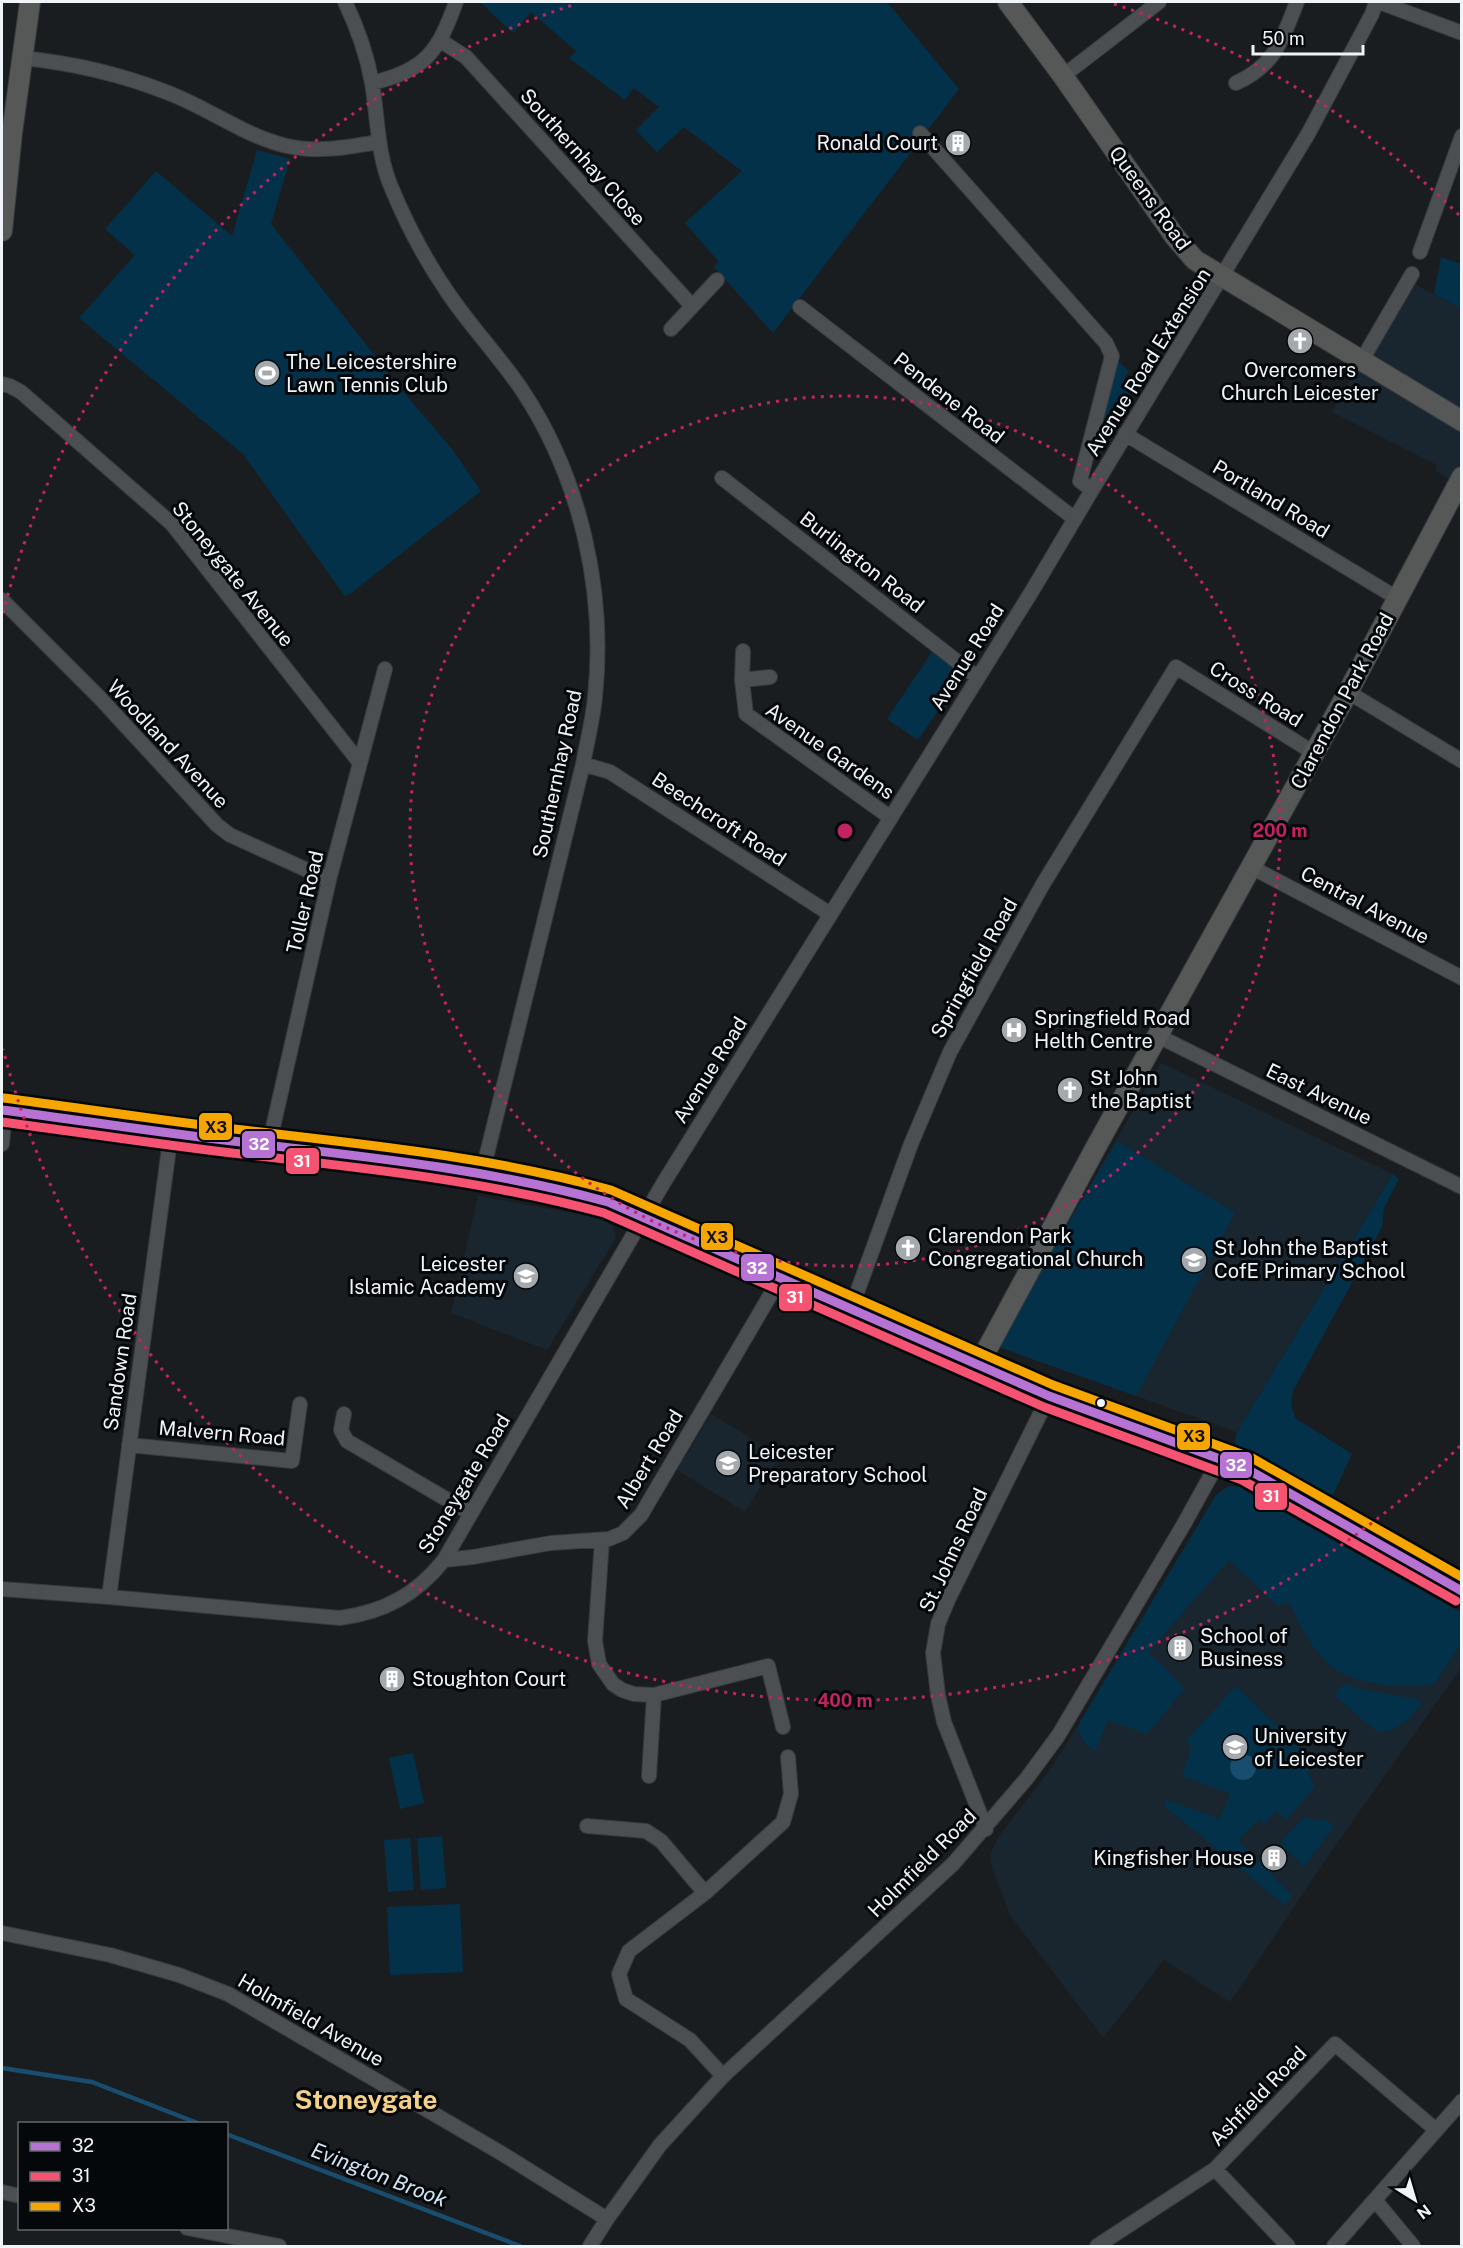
<svg xmlns="http://www.w3.org/2000/svg" width="1463" height="2248" viewBox="0 0 1463 2248" font-family="'Public Sans',sans-serif">
  <style>
    .built { fill: #19262f }
    .green { fill: #04314a }
    .water { fill: #184d6e }
    .lines { fill: none; stroke-linecap: round; stroke-linejoin: round }
    .stream { stroke: #184d6e; stroke-width: 4.5 }
    .street-casing { stroke: #373a3d; stroke-width: 16 }
    .secondary-casing { stroke: #373a3d; stroke-width: 22 }
    .primary-casing { stroke: #373a3d; stroke-width: 24 }
    .street { stroke: #4c4f51; stroke-width: 14 }
    .secondary { stroke: #565857; stroke-width: 20 }
    .primary { stroke: #555452; stroke-width: 21 }
    .bus-1-casing { stroke: #05080a; stroke-width: 14 }
    .bus-2-casing { stroke: #05080a; stroke-width: 14 }
    .bus-3-casing { stroke: #05080a; stroke-width: 14 }
    .bus-1 { stroke: #b673d3; stroke-width: 9 }
    .bus-2 { stroke: #f65372; stroke-width: 9 }
    .bus-3 { stroke: #f7a600; stroke-width: 9 }
    .ring { fill: none; stroke: #c42363; stroke-width: 3; stroke-dasharray: 3 6 }
    .bus-dot { fill: #eff4f9; stroke: #05080a; stroke-width: 2 }
    .labels { text-anchor: middle; stroke-width: 6; stroke-linejoin: round; paint-order: stroke }
    .poi-label { font-size: 20px; fill: #eff4f9; stroke: #05080a; text-anchor: start }
    .street-label { font-size: 20px; fill: #eff4f9; stroke: #05080a }
    .water-label { font-size: 21px; font-style: italic; fill: #d2e4f2; stroke: #05080a }
    .district-label { font-size: 26px; font-weight: bold; fill: #f3d086; stroke: #05080a }
    .centre { fill: #c42363; stroke: #05080a; stroke-width: 3 }
    .ring-label { font-size: 18px; text-anchor: middle; font-weight: bold; fill: #c42363; stroke: #05080a; stroke-width: 6; stroke-linejoin: round; paint-order: stroke }
    .line-badge { stroke: #05080a; stroke-width: 2 }
    .badge-label { font-size: 16px; text-anchor: middle; font-weight: bold; fill: #fff }
    .pale-badge-label { font-size: 16px; text-anchor: middle; font-weight: bold; fill: #111 }
  </style>
  <rect width="100%" height="100%" fill="#1a1d20"/>
  <path class="built" d="M1409,281L1461,309V486L1434,470L1437,465L1332,412Z
    M1161,1063L1393,1174L1237,1432L996,1346Z
    M478,1196L600,1218L613,1226L616,1238L547,1350L451,1313Z
    M711,1414L780,1456L745,1512L677,1470Z
    M1229,1486L1239,1487L1461,1613V1668L1328,1856L1230,2002L1164,1960L1103,2038L1010,1915L992,1868L990,1854L999,1836L1049,1771L1080,1722L1216,1495Z"/>
  <path class="green" d="M480,2H887L959,89L773,333L714,267L719,262L685,223L742,171L684,127L657,152L636,130L659,107L634,88L625,100L569,58L576,51L531,12L513,33Z
    M257,150L290,159L271,224L401,389L452,449L481,491L351,593L345,596L243,454L79,318L135,255L105,229L156,171L232,236Z
    M1441,257L1461,264V309L1434,294Z
    M1117,360L1129,371L1123,381L1134,387L1104,438L1099,434Z
    M932,652L964,673L918,740L887,719Z
    M1117,1141L1235,1213L1136,1396L996,1346Z
    M1393,1174L1399,1179L1384,1208L1382,1227L1293,1391L1291,1403L1295,1418L1352,1454L1333,1495L1237,1448L1235,1441L1237,1432Z
    M1229,1486L1239,1487L1461,1613V1644L1434,1684C1405,1690 1352,1685 1328,1664C1312,1649 1300,1625 1291,1606L1286,1602L1278,1606L1229,1560L1148,1652L1185,1688L1147,1734L1108,1720L1095,1752L1086,1744L1078,1731L1080,1722L1216,1495Z
    M1345,1684L1370,1691L1417,1699L1422,1702C1411,1719 1398,1732 1377,1732L1335,1696L1337,1690Z
    M1236,1686L1312,1760L1308,1773L1315,1787L1286,1820L1276,1811L1264,1824L1259,1820L1238,1840L1292,1896L1284,1905L1166,1807L1164,1799L1220,1819L1230,1794L1182,1776L1192,1747L1186,1740Z
    M413,1753L424,1803L400,1809L389,1758Z
    M1305,1817L1316,1821L1324,1818L1334,1826L1304,1867L1280,1843Z
    M442,1836L446,1888L421,1890L417,1838Z
    M410,1838L414,1890L388,1892L384,1840Z
    M460,1904L463,1972L390,1975L387,1907Z"/>
  <path class="water" d="M1230 1767a13 13 0 1 1 26 0a13 13 0 1 1-26 0Z"/>
  <g class="lines">
    <path class="stream" d="M2,2068L92,2082L200,2124
      M226,2134L520,2246"/>
    <defs>
      <path id="street" d="M345,2C357,27 367,55 372,83C378,119 377,155 392,189C407,225 426,261 448,293C471,327 499,356 522,390C581,479 606,592 595,697C593,719 587,742 583,764L482,1174
        M1379,2L1462,33
        M441,41L466,57L692,306
        M23,58C71,63 120,74 166,92C207,107 244,136 287,146C318,153 348,147 379,142
        M1063,76L1159,2
        M372,83C426,70 438,52 456,2
        M1236,83C1276,65 1282,39 1297,2
        M1420,252L1462,136
        M800,307L1075,519
        M671,329L717,280
        M1362,360L1412,274
        M2,384L10,386L21,392L172,524L360,763
        M1125,434L1397,598
        M722,478L977,677
        M1092,490L1308,134L1372,14L1376,2
        M2,600L99,697L217,825L230,835L329,880
        M743,651L742,680L746,714L891,818
        M742,680L770,677
        M1348,692L1462,761
        M583,764L610,772L830,914
        M1251,867L1462,978
        M1158,1036L1462,1187
        M2,1144L5,1110
        M269,1145L329,880L385,669
        M851,1309L911,1144L950,1052L1043,884L1176,667L1314,753
        M344,1414L341,1430L347,1441L470,1513
        M129,1445L292,1461L300,1404
        M602,1540L595,1641L599,1664L613,1684L622,1690L634,1694L654,1695L768,1666L783,1727
        M444,1560L473,1557L551,1543L609,1539L623,1533L641,1515L781,1277
        M2,1589L109,1597L340,1618C384,1612 416,1595 444,1560L664,1182L1032,591L1092,490L1080,481L1112,356L1106,343L920,133
        M109,1597L171,1133
        M649,1776L654,1695
        M587,1826L646,1831L661,1841L705,1893
        M986,1829L944,1722L938,1695L933,1653L938,1624L948,1600L1049,1396
        M2,1933L110,1955L179,1975L228,1994L501,2153L607,2219
        M723,2076L690,2040L626,1999L619,1974L629,1951L705,1893L783,1822L791,1794L788,1757
        M1215,2169L1288,2246
        M2,2192L20,2196
        M1375,2200L1413,2246
        M187,2228L279,2246
        M590,2246L607,2219L660,2145L723,2076L953,1864L1027,1778L1058,1736L1184,1524L1220,1459
        M1097,2246L1215,2169L1335,2044L1436,2130
        M1334,2246L1462,2101"/>
      <path id="secondary" d="M1008,2L1063,76L1175,237L1195,260L1462,421
        M2,231L12,133L30,2
        M978,1366L1096,1147L1348,692L1462,477"/>
      <path id="primary" d="M2,1110L231,1141L347,1153L420,1163L561,1189L608,1202L1049,1396L1247,1469L1462,1591"/>
    </defs>
    <use href="#street" class="street-casing"/>
    <use href="#secondary" class="secondary-casing"/>
    <use href="#primary" class="primary-casing"/>
    <use href="#street" class="street"/>
    <use href="#secondary" class="secondary"/>
    <use href="#primary" class="primary"/>
    <defs>
      <path id="bus-1" d="M2,1110C79,1120 155,1132 232,1141C358,1156 485,1168 608,1202L1049,1396L1247,1469L1462,1591"/>
      <path id="bus-2" d="M2,1122C78,1132 155,1144 232,1153C357,1167 482,1180 604,1213L1044,1407L1242,1480L1456,1601"/>
      <path id="bus-3" d="M4,1098C80,1108 157,1120 234,1129C361,1144 488,1156 611,1190L1053,1385L1252,1458L1462,1577"/>
    </defs>
    <use href="#bus-1" class="bus-1-casing"/>
    <use href="#bus-2" class="bus-2-casing"/>
    <use href="#bus-3" class="bus-3-casing"/>
    <use href="#bus-1" class="bus-1"/>
    <use href="#bus-2" class="bus-2"/>
    <use href="#bus-3" class="bus-3"/>
  </g>
  <g class="ring">
    <circle cx="845" cy="831" r="435"/>
    <path d="M1460 1446A870 870 0 0 1 3 1049M3 613A870 870 0 0 1 576 4M1114 4A870 870 0 0 1 1460 216"/>
  </g>
  <defs>
    <symbol id="building-disc" viewBox="-11 -11 22 22"><circle r="9.5" fill="#a4a9ad" stroke="#05080a"/><path d="M-4-6H4V6H1V3H-1V6H-4ZM-2.5-4.3h1.7v1.8h-1.7ZM.8-4.3h1.7v1.8H.8ZM-2.5-1h1.7V.8h-1.7ZM.8-1h1.7V.8H.8Z" fill="#fff"/></symbol>
    <symbol id="church-disc" viewBox="-11 -11 22 22"><circle r="9.5" fill="#a4a9ad" stroke="#05080a"/><path d="M-1.2-6h2.4v3.5h3.3v2.4h-3.3V6h-2.4V-.1h-3.3v-2.4h3.3Z" fill="#fff"/></symbol>
    <symbol id="stadium-disc" viewBox="-11 -11 22 22"><circle r="9.5" fill="#a4a9ad" stroke="#05080a"/><path d="M0-5a6.5 5 0 1 0 0 10a6.5 5 0 1 0 0-10ZM-3.5-1.8h7v3.6h-7Z" fill="#fff"/></symbol>
    <symbol id="hospital-disc" viewBox="-11 -11 22 22"><circle r="9.5" fill="#a4a9ad" stroke="#05080a"/><path d="M-5-5h3v3.5h4V-5h3V5h-3V1.5h-4V5h-3Z" fill="#fff"/></symbol>
    <symbol id="school-disc" viewBox="-11 -11 22 22"><circle r="9.5" fill="#a4a9ad" stroke="#05080a"/><path d="M0-5L7-2L0 1L-7-2ZM-4 1L0 2.5L4 1V4Q0 6-4 4Z" fill="#fff"/></symbol>
    <symbol id="university-disc" viewBox="-11 -11 22 22"><circle r="9.5" fill="#a4a9ad" stroke="#05080a"/><path d="M0-5L7-2L0 1L-7-2ZM-4 1L0 2.5L4 1V4Q0 6-4 4Z" fill="#fff"/></symbol>
  </defs>
  <g fill-rule="evenodd">
    <use href="#building-disc" x="943" y="128" width="30" height="30"/>
    <use href="#church-disc" x="1285" y="326" width="30" height="30"/>
    <use href="#stadium-disc" x="252" y="358" width="30" height="30"/>
    <use href="#hospital-disc" x="999" y="1015" width="30" height="30"/>
    <use href="#church-disc" x="1055" y="1075" width="30" height="30"/>
    <use href="#church-disc" x="893" y="1233" width="30" height="30"/>
    <use href="#school-disc" x="1179" y="1245" width="30" height="30"/>
    <use href="#school-disc" x="511" y="1261" width="30" height="30"/>
    <use href="#school-disc" x="713" y="1448" width="30" height="30"/>
    <use href="#building-disc" x="1165" y="1633" width="30" height="30"/>
    <use href="#building-disc" x="377" y="1664" width="30" height="30"/>
    <use href="#university-disc" x="1220" y="1732" width="30" height="30"/>
    <use href="#building-disc" x="1259" y="1843" width="30" height="30"/>
  </g>
  <circle class="bus-dot" cx="1101" cy="1403" r="5"/>
  <g class="labels">
    <g class="poi-label">
      <text x="938" y="150" text-anchor="end">Ronald Court</text>
      <text x="286" y="369">The Leicestershire<tspan x="286" dy="23">Lawn Tennis Club</tspan></text>
      <text x="1300" y="377" text-anchor="middle">Overcomers<tspan x="1300" dy="23">Church Leicester</tspan></text>
      <text x="1034" y="1025">Springfield Road<tspan x="1034" dy="23">Helth Centre</tspan></text>
      <text x="1090" y="1085">St John<tspan x="1090" dy="23">the Baptist</tspan></text>
      <text x="928" y="1243">Clarendon Park<tspan x="928" dy="23">Congregational Church</tspan></text>
      <text x="1214" y="1255">St John the Baptist<tspan x="1214" dy="23">CofE Primary School</tspan></text>
      <text x="506" y="1271" text-anchor="end">Leicester<tspan x="506" dy="23">Islamic Academy</tspan></text>
      <text x="748" y="1459">Leicester<tspan x="748" dy="23">Preparatory School</tspan></text>
      <text x="1200" y="1643">School of<tspan x="1200" dy="23">Business</tspan></text>
      <text x="412" y="1686">Stoughton Court</text>
      <text x="1254" y="1743">University<tspan x="1254" dy="23">of Leicester</tspan></text>
      <text x="1254" y="1865" text-anchor="end">Kingfisher House</text>
    </g>
    <g class="street-label">
      <text transform="translate(583 157) rotate(48)" y="7">Southernhay Close</text>
      <text transform="translate(1150 198) rotate(54)" y="7">Queens Road</text>
      <text transform="translate(1148 362) rotate(-58)" y="7">Avenue Road Extension</text>
      <text transform="translate(949 398) rotate(38)" y="7">Pendene Road</text>
      <text transform="translate(1271 499) rotate(31)" y="7">Portland Road</text>
      <text transform="translate(862 562) rotate(38)" y="7">Burlington Road</text>
      <text transform="translate(233 574) rotate(51)" y="7">Stoneygate Avenue</text>
      <text transform="translate(967 657) rotate(-58)" y="7">Avenue Road</text>
      <text transform="translate(1256 694) rotate(32)" y="7">Cross Road</text>
      <text transform="translate(1342 701) rotate(-62)" y="7">Clarendon Park Road</text>
      <text transform="translate(168 744) rotate(47)" y="7">Woodland Avenue</text>
      <text transform="translate(830 751) rotate(35)" y="7">Avenue Gardens</text>
      <text transform="translate(557 774) rotate(-78)" y="7">Southernhay Road</text>
      <text transform="translate(719 819) rotate(33)" y="7">Beechcroft Road</text>
      <text transform="translate(305 902) rotate(-77)" y="7">Toller Road</text>
      <text transform="translate(1365 905) rotate(28)" y="7">Central Avenue</text>
      <text transform="translate(974 968) rotate(-61)" y="7">Springfield Road</text>
      <text transform="translate(710 1070) rotate(-58)" y="7">Avenue Road</text>
      <text transform="translate(1319 1094) rotate(26)" y="7">East Avenue</text>
      <text transform="translate(120 1362) rotate(-82)" y="7">Sandown Road</text>
      <text transform="translate(222 1433) rotate(5)" y="7">Malvern Road</text>
      <text transform="translate(649 1459) rotate(-59)" y="7">Albert Road</text>
      <text transform="translate(464 1484) rotate(-59)" y="7">Stoneygate Road</text>
      <text transform="translate(953 1550) rotate(-65)" y="7">St. Johns Road</text>
      <text transform="translate(922 1863) rotate(-45)" y="7">Holmfield Road</text>
      <text transform="translate(311 2020) rotate(30)" y="7">Holmfield Avenue</text>
      <text transform="translate(1258 2096) rotate(-46)" y="7">Ashfield Road</text>
    </g>
    <g class="water-label">
      <text transform="translate(379 2175) rotate(21)" y="7">Evington Brook</text>
    </g>
    <g class="district-label">
      <text x="366" y="2109">Stoneygate</text>
    </g>
  </g>
  <circle cx="845" cy="831" r="9" class="centre"/>
  <g class="ring-label">
    <text x="1280" y="837">200 m</text>
    <text x="845" y="1707">400 m</text>
  </g>
  <g class="line-badge">
    <rect x="198" y="1112" width="35" height="29" rx="6" fill="#f7a600"/>
    <rect x="241" y="1130" width="35" height="29" rx="6" fill="#b673d3"/>
    <rect x="285" y="1147" width="35" height="28" rx="6" fill="#f65372"/>
    <rect x="700" y="1222" width="34" height="29" rx="6" fill="#f7a600"/>
    <rect x="740" y="1253" width="35" height="29" rx="6" fill="#b673d3"/>
    <rect x="778" y="1283" width="35" height="29" rx="6" fill="#f65372"/>
    <rect x="1176" y="1422" width="35" height="29" rx="6" fill="#f7a600"/>
    <rect x="1219" y="1451" width="34" height="28" rx="6" fill="#b673d3"/>
    <rect x="1254" y="1482" width="34" height="29" rx="6" fill="#f65372"/>
  </g>
  <g class="badge-label">
    <text x="259" y="1150">32</text>
    <text x="302" y="1167">31</text>
    <text x="757" y="1274">32</text>
    <text x="795" y="1303">31</text>
    <text x="1236" y="1471">32</text>
    <text x="1271" y="1502">31</text>
  </g>
  <g class="pale-badge-label">
    <text x="216" y="1133">X3</text>
    <text x="717" y="1243">X3</text>
    <text x="1194" y="1442">X3</text>
  </g>
  <rect width="1463" height="2248" fill="none" stroke="#eff4f9" stroke-width="6"/>
  <rect x="18" y="2122" width="210" height="108" fill="#05080a" stroke="#63666a" stroke-width="1.5"/>
  <rect x="30" y="2142" width="30" height="9" fill="#b673d3" stroke="#63666a" stroke-width="1.5"/>
  <text x="72" y="2152" font-size="18" fill="#eff4f9">32</text>
  <rect x="30" y="2172" width="30" height="9" fill="#f65372" stroke="#63666a" stroke-width="1.5"/>
  <text x="72" y="2182" font-size="18" fill="#eff4f9">31</text>
  <rect x="30" y="2202" width="30" height="9" fill="#f7a600" stroke="#63666a" stroke-width="1.5"/>
  <text x="72" y="2212" font-size="18" fill="#eff4f9">X3</text>
  <g transform="translate(1415 2200) rotate(143)" stroke="#05080a" stroke-width="4.5" paint-order="stroke">
  <path d="M0-4.5L10 22L0 15L-10 22Z" fill="#eff4f9"/>
  <text y="-9" font-size="16" font-weight="bold" text-anchor="middle" fill="#eff4f9">N</text>
  </g>
  <path d="M1253 45v9h110v-9" fill="none" stroke="#eff4f9" stroke-width="3"/>
  <text x="1262" y="45" font-size="18" fill="#eff4f9" stroke="#05080a" stroke-width="4.5" paint-order="stroke">50 m</text>
</svg>
